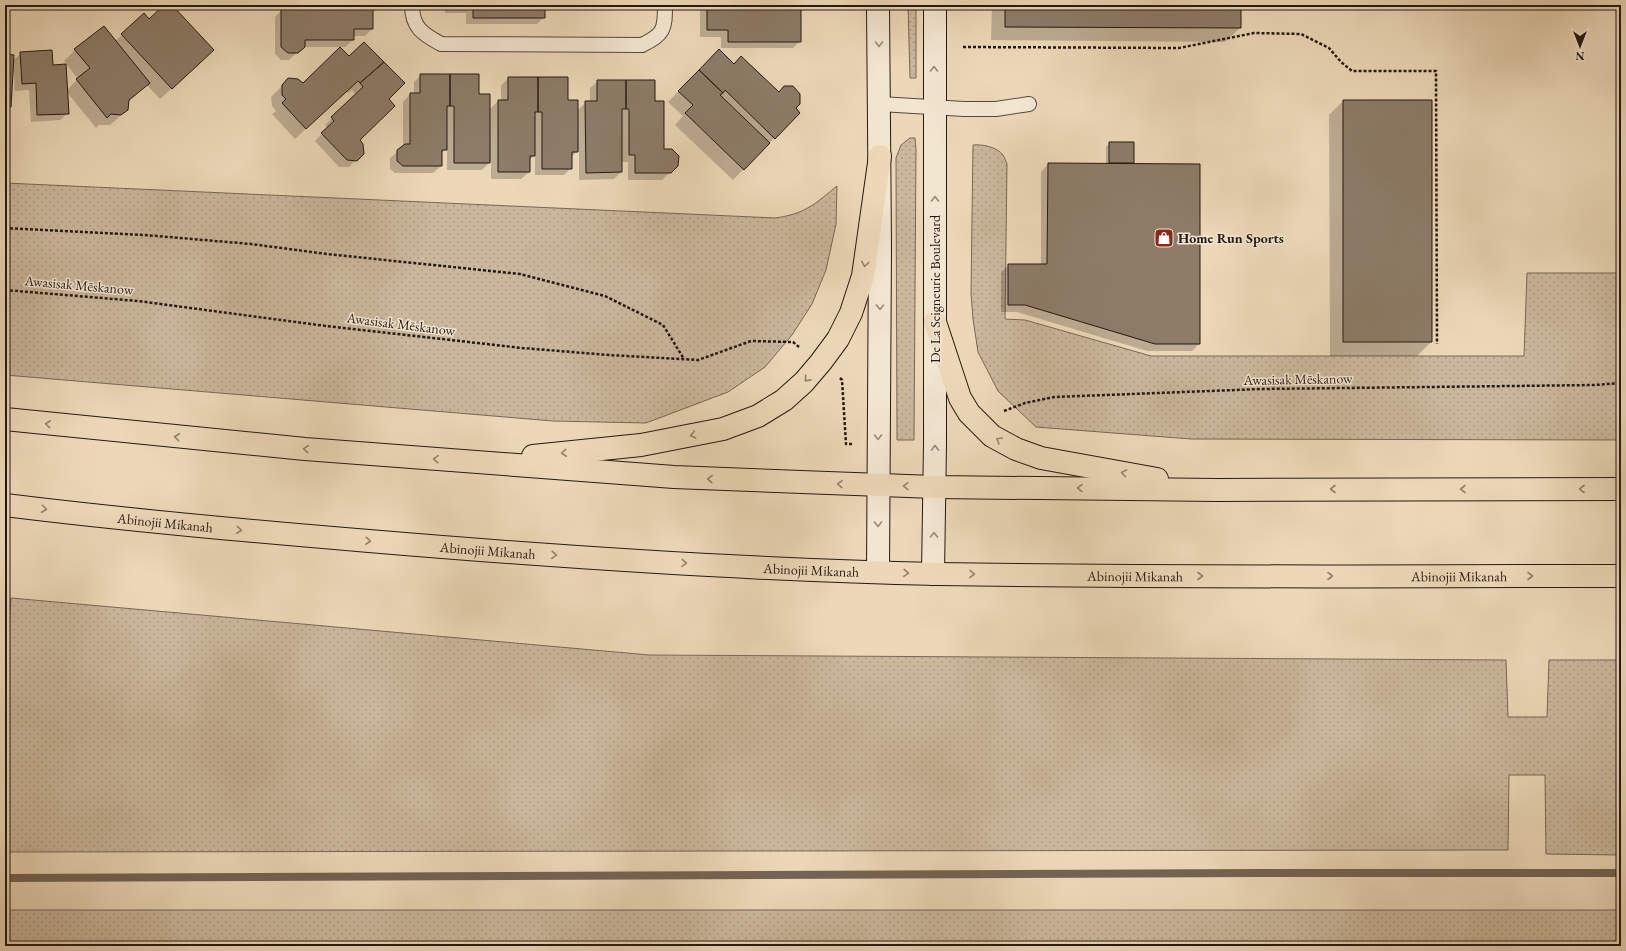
<svg xmlns="http://www.w3.org/2000/svg" width="1626" height="951" viewBox="0 0 1626 951" font-family="'EB Garamond',serif">
  <style>
    .grass { fill: url(#grass-dots); stroke: #776857 }
    .shadow { fill: #0003 }
    .lines { fill: none; stroke-linecap: round; stroke-linejoin: round }
    .stream { stroke: #736454; stroke-width: 8 }
    .building { fill: #8c7c68; stroke: #241812 }
    .lane-casing { stroke: #56483c; stroke-width: 16 }
    .secondary-casing { stroke: #241812; stroke-width: 24 }
    .primary-casing { stroke: #241812; stroke-width: 24 }
    .path { stroke: #241812; stroke-width: 2.5; stroke-dasharray: 3 2; stroke-linecap: butt }
    .lane { stroke: #f3e6d1; stroke-width: 14 }
    .secondary { stroke: #f3e6d1; stroke-width: 22 }
    .primary { stroke: #ecd8b8; stroke-width: 22 }
    .oneway { stroke: #96897b }
    .oneway2 { stroke: #92826d }
    .labels { text-anchor: middle; stroke-width: 3; stroke-linejoin: round; paint-order: stroke }
    .poi-label { font-size: 14px; font-weight: bold; fill: #241812; stroke: #f3e6d1; text-anchor: start }
    .street-label { font-size: 14px; fill: #241812; stroke: #f3e6d1 }
  </style>
  <defs>
    <pattern id="grass-dots" width="8" height="8" patternUnits="userSpaceOnUse"><rect width="8" height="8" fill="#cab79c"/><path d="M2 2h.1M6 6h.1" fill="none" stroke="#ad9d85" stroke-width="1.8" stroke-linecap="round"/></pattern>
  </defs>
  <rect width="100%" height="100%" fill="#ecd8b8"/>
  <filter id="stains"><feTurbulence type="fractalNoise" baseFrequency=".005" numOctaves="4"/><feColorMatrix values="0 0 0 0 .2 0 0 0 0 .09 0 0 0 0 .02 0 0 0 .5 -.17"/></filter>
  <radialGradient id="worn" r=".72"><stop offset=".6" stop-color="#630" stop-opacity="0"/><stop offset="1" stop-color="#630" stop-opacity=".3"/></radialGradient>
  <path class="grass" d="M908,5H916V78H910Z
    M910,138H915L916,149L914,440H897L896,158L901,145Z
    M973,145C982,144 997,147 1003,155C1005,158 1006,162 1007,164L1005,319L1025,320L1151,356H1524L1527,273H1621V440L1191,439L1036,427L998,391L978,352L973,319L971,294Z
    M5,183L775,218C805,214 815,204 837,186L836,224L826,270L812,304L792,335L765,367L728,392L646,423L553,421L5,375Z
    M11,598L649,655L1506,660L1508,717H1547L1549,660H1621V855L1546,854L1545,775H1509L1508,850L5,852V689Z
    M5,910H1621V946H5Z"/>
  <path class="shadow" d="M166,5H171L202,61L160,99L147,85L128,102L127,109L116,120L110,125H99L96,128L66,91L68,113L60,120L31,122L29,90L15,91L14,71H12L10,106L5,112V55L13,61L21,53L52,66L66,91L78,79L64,61L75,50L115,41L122,35L149,20Z
    M189,5H213L211,8Z
    M300,5H372V29L365,36H353V40L345,47H303L289,60H281L275,54V17L282,10H295Z
    M445,5H544V17L537,24H466V13H445Z
    M700,5H787L800,41L793,48H721V37H700Z
    M992,5H1240V28L1225,42L991,40Z
    M340,49L387,99L359,140L363,153L349,167H339L315,141L328,128L325,125L356,95L352,90L348,93L346,91L295,139L272,114L276,111L272,106L271,97L289,79L303,84Z
    M708,61L734,65L799,113L733,180L675,125L683,116L668,102Z
    M421,75L478,95L489,110L498,101H501V86L508,78L567,101L577,111L586,102H590V88L598,81L654,102L663,150L677,165L662,180H628V162H621V172L614,179L579,180V150L571,157V168L564,175H535V155L529,161V172L521,179H491V161L482,170H447V148L441,154V166L433,173H395L390,169V158L403,147V102L410,94H414V82Z
    M1343,101L1431,342L1417,356H1330L1329,115Z
    M1110,143L1133,163L1131,165H1199V344L1192,351H1147L1017,312H1001V272L1009,265H1041V172L1048,164L1106,165V147Z"/>
  <g class="lines">
    <path class="stream" d="M5,878L1258,873H1621"/>
  </g>
  <path class="building" d="M164,5H172L214,50L172,89L121,34L144,13L149,19Z
    M300,5H373V29H354V40H305V47L298,53H288L281,47V9H300Z
    M452,5H545V18H473V6Z
    M707,5H801V42H728V30H707Z
    M1005,5H1241V28L1005,27Z
    M104,26L150,83L129,100L128,110L121,115L111,114L107,118L76,79L90,68L74,49Z
    M364,42L384,62L360,83L358,81L306,129L282,103L286,99L282,95V85L288,78L298,79L303,83L340,47L349,56Z
    M719,49L734,64L741,56L779,92L784,86H793L800,94V104L796,108L800,113L775,139L725,90L723,93L699,70Z
    M52,50L53,65L66,64L69,114L37,115L36,83L22,84L20,52Z
    M5,54L14,55L11,107H5Z
    M384,62L405,83L389,99L395,106L360,140L363,144L364,154L357,161L347,160L321,133L334,121L331,117L363,87L360,83Z
    M699,70L723,93L720,95L770,143L744,170L685,113L693,105L678,91Z
    M420,74H450V106H447V150H442V166H403L397,161V150L405,144H410V93H420Z
    M450,74H479V94H490V163H454V106H450Z
    M508,77H538V112H535V156H530V172H498V100H508Z
    M538,77H568V100H578V152H572V169H542V112H538Z
    M597,80H626V109H622V172L586,173L585,101H597Z
    M626,80H655V101H664V149H672L679,156L678,166L671,173H635V155H629V109H626Z
    M1343,100H1432V342H1343Z
    M1109,142H1134V163H1109Z
    M1048,163L1200,164V344H1155L1025,305H1008V264H1047Z"/>
  <g class="lines">
    <defs>
      <path id="lane" d="M412,5C412,28 423,34 441,44L642,45C664,34 665,30 665,5
        M880,104L964,109H996L1029,104"/>
      <path id="secondary" d="M878,572L880,246L878,5
        M933,574L935,444V5"/>
      <g id="primary">
        <path d="M935,322L960,398L969,413L992,436L1016,449L1041,458L1157,479"/>
        <path d="M5,419L305,449L674,477L934,487L1217,490L1621,489"/>
        <path d="M533,456L641,445L723,429L758,416L784,400L804,382L821,362L838,339L851,313L863,276L880,156"/>
        <path id="s1" d="M5,505C126,520 248,531 369,541C558,557 748,570 938,574C1165,578 1393,576 1621,576"/>
      </g>
    </defs>
    <use href="#lane" class="lane-casing"/>
    <use href="#secondary" class="secondary-casing"/>
    <use href="#primary" class="primary-casing"/>
    <path class="path" d="M963,47L1179,48L1254,33L1301,34L1329,48L1341,62L1352,71H1436L1437,344
      M5,228L145,235L251,244L327,254L520,274L605,296L663,325L684,359
      M5,290L138,301L326,326L522,348L609,355L698,360L751,341L793,342L799,347
      M840,378L842,380L846,444H854
      M1004,411L1025,403L1054,397L1261,389L1595,385L1621,383"/>
    <use href="#lane" class="lane"/>
    <use href="#secondary" class="secondary"/>
    <use href="#primary" class="primary"/>
  </g>
  <defs><path id="oneway-chevron" d="M-2-3.5L2.5 0L-2 3.5" fill="none" stroke-width="1.6" stroke-linecap="round" stroke-linejoin="round"/></defs>
  <g class="oneway">
    <use href="#oneway-chevron" transform="translate(879 44) rotate(89)"/>
    <use href="#oneway-chevron" transform="translate(934 69) rotate(-90)"/>
    <use href="#oneway-chevron" transform="translate(935 199) rotate(-90)"/>
    <use href="#oneway-chevron" transform="translate(880 307) rotate(91)"/>
    <use href="#oneway-chevron" transform="translate(878 437) rotate(91)"/>
    <use href="#oneway-chevron" transform="translate(935 448) rotate(-89)"/>
    <use href="#oneway-chevron" transform="translate(878 524) rotate(90)"/>
    <use href="#oneway-chevron" transform="translate(934 535) rotate(-89)"/>
  </g>
  <g class="oneway2">
    <use href="#oneway-chevron" transform="translate(865 264) rotate(98)"/>
    <use href="#oneway-chevron" transform="translate(807 379) rotate(132)"/>
    <use href="#oneway-chevron" transform="translate(48 424) rotate(-174)"/>
    <use href="#oneway-chevron" transform="translate(693 435) rotate(169)"/>
    <use href="#oneway-chevron" transform="translate(177 437) rotate(-174)"/>
    <use href="#oneway-chevron" transform="translate(999 440) rotate(-150)"/>
    <use href="#oneway-chevron" transform="translate(306 449) rotate(-175)"/>
    <use href="#oneway-chevron" transform="translate(564 453) rotate(174)"/>
    <use href="#oneway-chevron" transform="translate(436 459) rotate(-176)"/>
    <use href="#oneway-chevron" transform="translate(1124 473) rotate(-170)"/>
    <use href="#oneway-chevron" transform="translate(710 479) rotate(-178)"/>
    <use href="#oneway-chevron" transform="translate(840 484) rotate(-178)"/>
    <use href="#oneway-chevron" transform="translate(906 486) rotate(-179)"/>
    <use href="#oneway-chevron" transform="translate(1080 488) rotate(-179)"/>
    <use href="#oneway-chevron" transform="translate(1333 489) rotate(180)"/>
    <use href="#oneway-chevron" transform="translate(1463 489) rotate(180)"/>
    <use href="#oneway-chevron" transform="translate(1582 489) rotate(180)"/>
    <use href="#oneway-chevron" transform="translate(44 509) rotate(7)"/>
    <use href="#oneway-chevron" transform="translate(239 530) rotate(5)"/>
    <use href="#oneway-chevron" transform="translate(368 541) rotate(5)"/>
    <use href="#oneway-chevron" transform="translate(554 555) rotate(4)"/>
    <use href="#oneway-chevron" transform="translate(684 563) rotate(3)"/>
    <use href="#oneway-chevron" transform="translate(906 573) rotate(2)"/>
    <use href="#oneway-chevron" transform="translate(972 574) rotate(1)"/>
    <use href="#oneway-chevron" transform="translate(1200 576)"/>
    <use href="#oneway-chevron" transform="translate(1330 576)"/>
    <use href="#oneway-chevron" transform="translate(1530 576)"/>
  </g>
  <defs>
    <symbol id="shop-square" viewBox="-11 -11 22 22"><rect x="-9" y="-9" width="18" height="18" rx="4" fill="#8f2418" stroke="#f3e6d1"/><path d="M-5-2.5h2.3a2.7 3.5 0 0 1 5.4 0H5L5.5 6h-11ZM-1.5-2.5h3a1.5 2.3 0 0 0-3 0Z" fill="#fff"/></symbol>
  </defs>
  <g fill-rule="evenodd">
    <use href="#shop-square" x="1153" y="227" width="22" height="22"/>
  </g>
  <g class="labels">
    <g class="poi-label">
      <text x="1178" y="243">Home Run Sports</text>
    </g>
    <g class="street-label">
      <text transform="translate(79 285) rotate(5)" y="5">Awasisak Mēskanow</text>
      <text transform="translate(935 289) rotate(-90)" y="5">De La Seigneurie Boulevard</text>
      <text transform="translate(401 324) rotate(7)" y="5">Awasisak Mēskanow</text>
      <text transform="translate(1298 379) rotate(-1)" y="5">Awasisak Mēskanow</text>
      <text dy="5" stroke="none"><textPath href="#s1" startOffset="161">Abinojii Mikanah</textPath></text>
      <text dy="5" stroke="none"><textPath href="#s1" startOffset="485">Abinojii Mikanah</textPath></text>
      <text dy="5" stroke="none"><textPath href="#s1" startOffset="809">Abinojii Mikanah</textPath></text>
      <text dy="5" stroke="none"><textPath href="#s1" startOffset="1133">Abinojii Mikanah</textPath></text>
      <text dy="5" stroke="none"><textPath href="#s1" startOffset="1457">Abinojii Mikanah</textPath></text>
    </g>
  </g>
  <rect width="1626" height="951" fill="none" stroke="#ecd8b8" stroke-width="20"/>
  <rect x="6" y="6" width="1614" height="939" fill="none" stroke="#241812" stroke-width="2"/>
  <rect x="10" y="10" width="1606" height="931" fill="none" stroke="#241812"/>
  <g transform="translate(1580 46) rotate(180)" stroke="#f3e6d1" stroke-width="3" paint-order="stroke">
  <path d="M0-3L7 15L0 10L-7 15Z" fill="#241812"/>
  <text y="-6" font-size="11" font-weight="bold" text-anchor="middle" fill="#241812">N</text>
  </g>
  <rect width="100%" height="100%" filter="url(#stains)"/>
  <rect width="100%" height="100%" fill="url(#worn)"/>
</svg>
